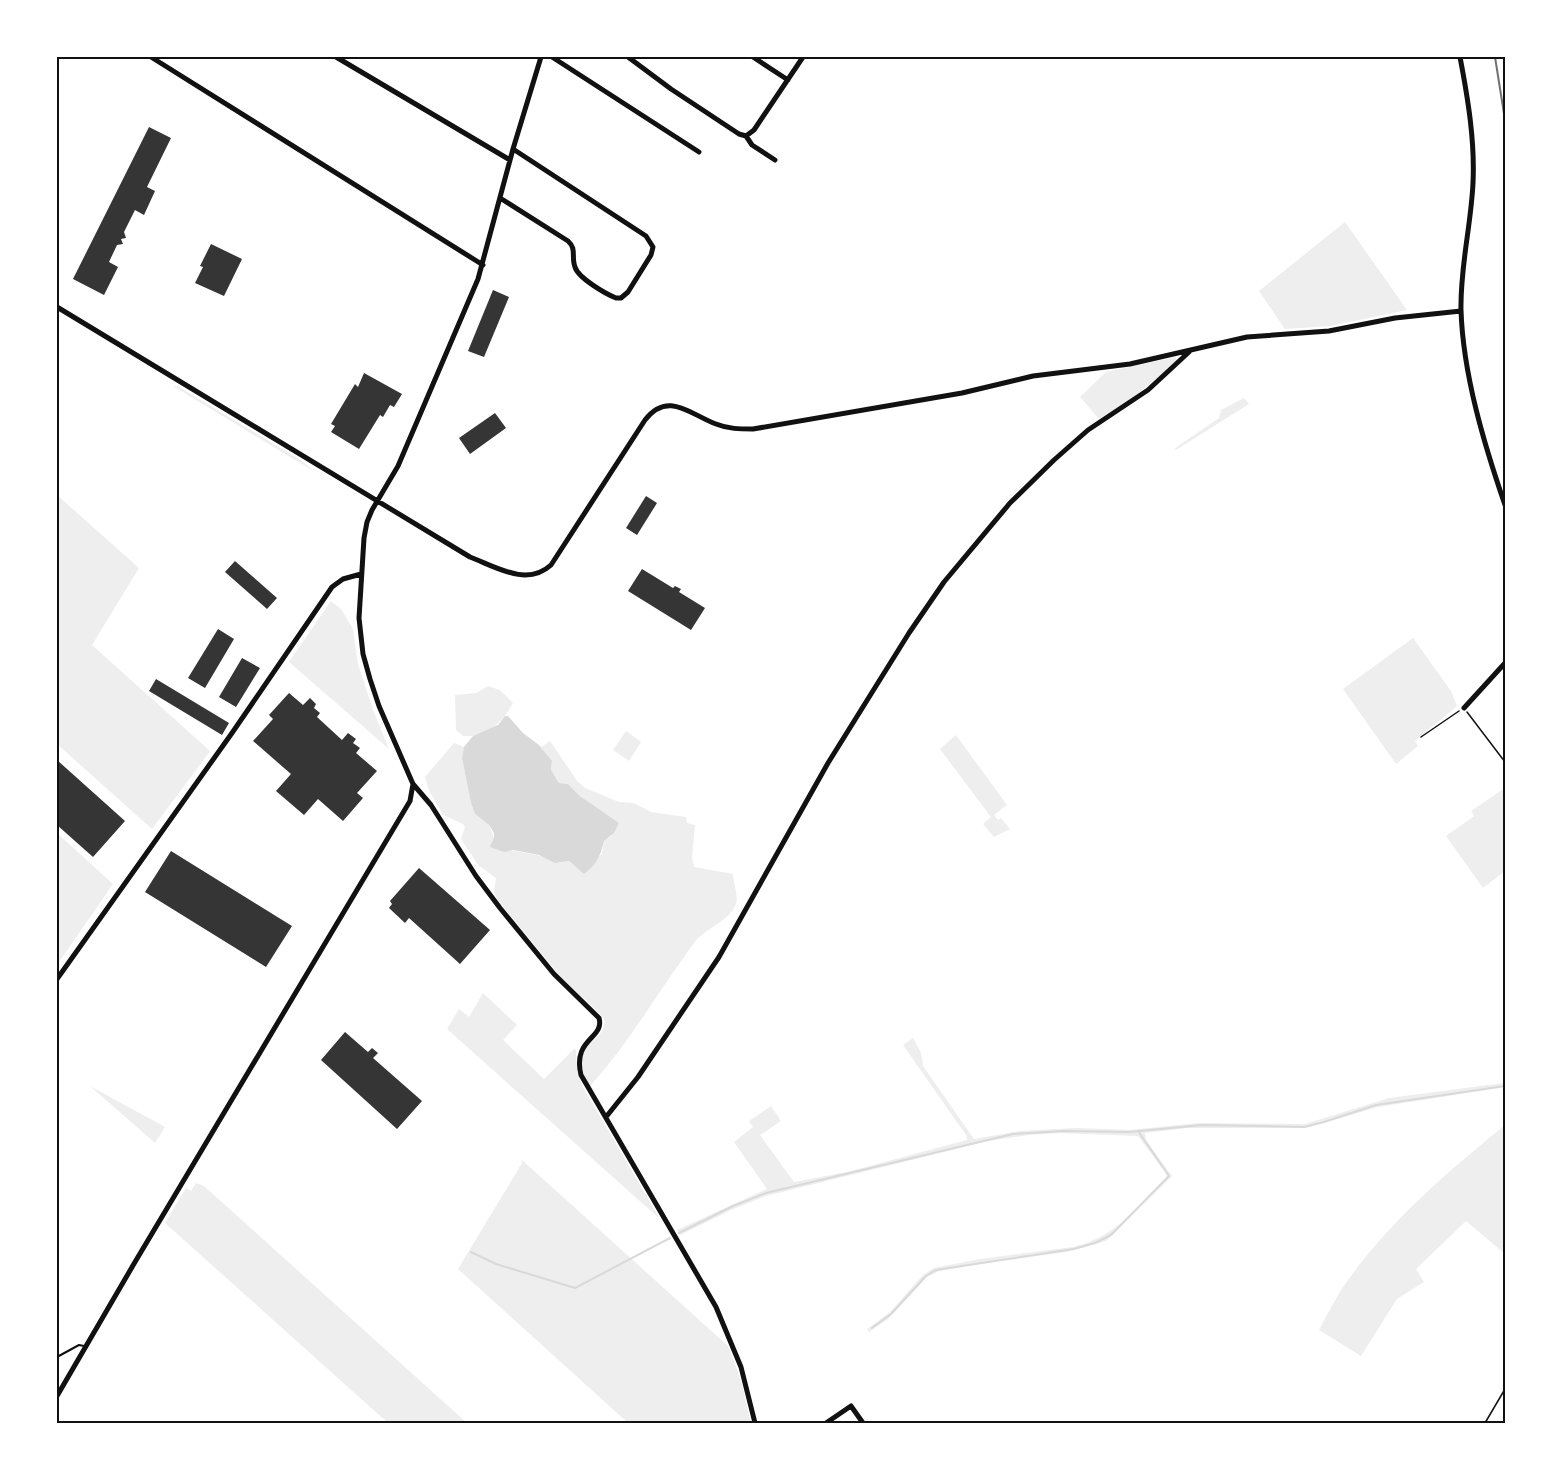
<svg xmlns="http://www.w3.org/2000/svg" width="1562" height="1480" viewBox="0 0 1562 1480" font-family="'Source Sans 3',sans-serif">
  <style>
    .green { fill: #eee }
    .water { fill: #d9d9d9 }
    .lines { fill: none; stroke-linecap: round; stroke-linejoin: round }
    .stream { stroke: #d9d9d9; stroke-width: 2 }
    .building { fill: #353535 }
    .path { stroke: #111; stroke-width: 1.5 }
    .service { stroke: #111; stroke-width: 2 }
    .minor { stroke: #111; stroke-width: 5 }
    .rail { stroke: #707070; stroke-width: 2 }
    .neatline { fill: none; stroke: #111; stroke-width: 2 }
  </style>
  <rect width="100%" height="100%" fill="#fff"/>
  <path class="green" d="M1345,222L1407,310L1330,326L1285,329L1259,291Z
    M1176,357L1177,360C1153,383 1128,402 1099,419L1080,397L1106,372Z
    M173,386L179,387L299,459L315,472Z
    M1244,398L1249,404L1176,450L1175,448L1219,418L1221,410Z
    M57,495L139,568L92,645L210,751L152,829L57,744Z
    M331,601L341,609L353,629L358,664L373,710L389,749L289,662Z
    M1413,638L1451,691L1457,706L1415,741L1418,746L1396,764L1343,689Z
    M488,686L500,690L513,703L505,716L493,728L473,736H463L456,730L455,695L476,693Z
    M626,731L641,742L629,761L613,750Z
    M956,735L1007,805L994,815L998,820L1001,818L1010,829L994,837L983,824L991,817L940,749Z
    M550,741L577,781L585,788L619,802L634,803L651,812L686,817L687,823L695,825L692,857L694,867L733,874C733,885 740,896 735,906C727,923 705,928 694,943C659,990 630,1042 590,1086C563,1043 610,1042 604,1018L560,976L497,899L494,892L496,878L478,865L461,839L465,827L463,824L443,815L429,790L425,777L454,743L464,747L462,758L471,803L475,814L489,825L494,838L510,850L546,857L559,863L569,861L580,870L602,854L604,841L611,836L619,823L580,796L568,784L559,783L551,770L552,762L541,747Z
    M1505,788V871L1483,888L1446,836L1474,816L1471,811Z
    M57,833L113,884L57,965Z
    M483,993L517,1025L503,1040L544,1079L575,1048L576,1051L577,1071L583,1087L660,1219L447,1029L459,1009L469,1017Z
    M913,1038L921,1053L923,1066L974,1139L1020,1131L1076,1128L1130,1130L1198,1123L1305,1124L1389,1098L1496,1084L1505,1083V1087L1378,1107L1306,1128H1187L1145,1133L1146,1140L1172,1176L1106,1241L1066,1252L978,1264L939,1271L927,1277L888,1319L869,1332L867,1329L890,1312L923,1275L934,1268L980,1259L1073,1247C1115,1237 1139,1208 1167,1176L1165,1172L1138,1136L1060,1133L1029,1135L988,1141L766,1196L731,1210L680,1235L677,1230L767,1189L734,1142L753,1127L749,1121L771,1106L781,1121L760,1135L794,1182L847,1172L967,1140L966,1135L903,1045Z
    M90,1086L165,1127L155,1143Z
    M1505,1125V1254L1466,1221L1416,1269L1424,1282L1397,1299L1361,1356L1319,1330C1326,1317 1333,1303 1341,1290C1385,1225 1445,1174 1505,1125Z
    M522,1160L728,1346L741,1380L751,1423H628L458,1269L522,1163Z
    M196,1183L204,1186L467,1423H388L165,1223L186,1188L191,1191Z"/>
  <path class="water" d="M505,716H508L523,733L539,745L552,761L551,770L559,783L568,784L580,796L619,823L614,833L604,841C600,857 597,864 584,874L569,861L555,863L539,855L513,850L504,852L490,847L494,838V833L489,825L475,814L471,803L462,758L464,747L473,736L498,725Z"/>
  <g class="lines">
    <path class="stream" d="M679,1233L733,1206L766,1193L1013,1134L1063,1131L1129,1132L1202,1125L1304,1127L1324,1122L1376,1105L1505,1086
      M471,1252L496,1264L575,1288L670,1238
      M872,1328L891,1314L926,1276L936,1270L1074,1249L1095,1243L1111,1235L1169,1176L1138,1131"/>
  </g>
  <path class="building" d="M149,127L171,138L147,187L155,191L144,215L135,210L124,232L126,238L121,239L123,244L117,245L109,262L118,267L104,295L73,279Z
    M211,244L242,259L224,296L195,283L203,267L200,266Z
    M493,290L509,297L484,357L468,351Z
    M364,373L402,394L394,407L390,405L383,417L380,415L359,449L331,432L335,426L331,424L355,384L358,387Z
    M495,413L506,428L470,454L459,438Z
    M646,496L657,503L637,535L626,528Z
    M235,561L277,598L267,609L225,572Z
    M642,569L673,588L675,586L681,589L679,592L705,608L691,630L628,591Z
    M218,629L234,639L205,688L188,678Z
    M242,658L260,668L236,707L219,697Z
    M156,679L229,723L222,735L149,691Z
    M289,693L303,705L310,698L316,704L314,708L320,713L317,717L342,740L348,733L356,739L353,743L360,748L356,753L377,771L357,793L363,798L343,821L318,799L304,815L276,791L291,774L253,741L273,719L269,715Z
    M57,760L125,821L93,857L57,825Z
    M171,851L292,926L266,967L145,892Z
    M419,868L490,930L460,964L409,918L405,923L389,908L392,904L390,901Z
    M345,1032L368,1052L372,1048L378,1053L373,1058L422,1101L397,1129L321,1060Z"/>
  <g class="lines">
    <path class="path" d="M1467,712L1505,762
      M1421,737L1459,711
      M1485,1423L1505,1389"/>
    <path class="service" d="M57,1357L79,1345L84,1346"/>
    <path class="minor" d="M151,57L483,265
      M336,57L510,160
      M541,57L513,149L478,279L398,466L372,510L367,522L364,538L359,618L363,654L370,679L379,706L413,784L431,805L476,876L500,908L554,974L599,1018C605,1039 572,1038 581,1075L716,1307L741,1367L755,1423
      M552,57L699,152
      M628,57L671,89L739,134L746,136L754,130L803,57
      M753,57L788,80
      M1460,57C1468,99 1475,141 1473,183C1471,226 1460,267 1461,310C1463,374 1484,444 1505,505
      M746,136L752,145L775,160
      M500,198L568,241C577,249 571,257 575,267C578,278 606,294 616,298H621L628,292L651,255L653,247L646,236L513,149
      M57,307L470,557C496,567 527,587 551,565L645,420C668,390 691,415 716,424C728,429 740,429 753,429L962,393L1033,376L1130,364L1247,337L1329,331L1395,318L1461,311
      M1464,708L1505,663
      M57,979L232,733L332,587L343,579L361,574
      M606,1117L638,1077L719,957L828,763L909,633L944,582L1010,503L1054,460L1088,430L1148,390L1189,352
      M57,1396L135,1262L410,801L413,784
      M826,1423L851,1406L863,1423"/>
    <path class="rail" d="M1495,57L1505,120"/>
  </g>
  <rect width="1562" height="1480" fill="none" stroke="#ffffff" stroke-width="117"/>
  <rect x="58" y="58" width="1446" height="1364" class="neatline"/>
</svg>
